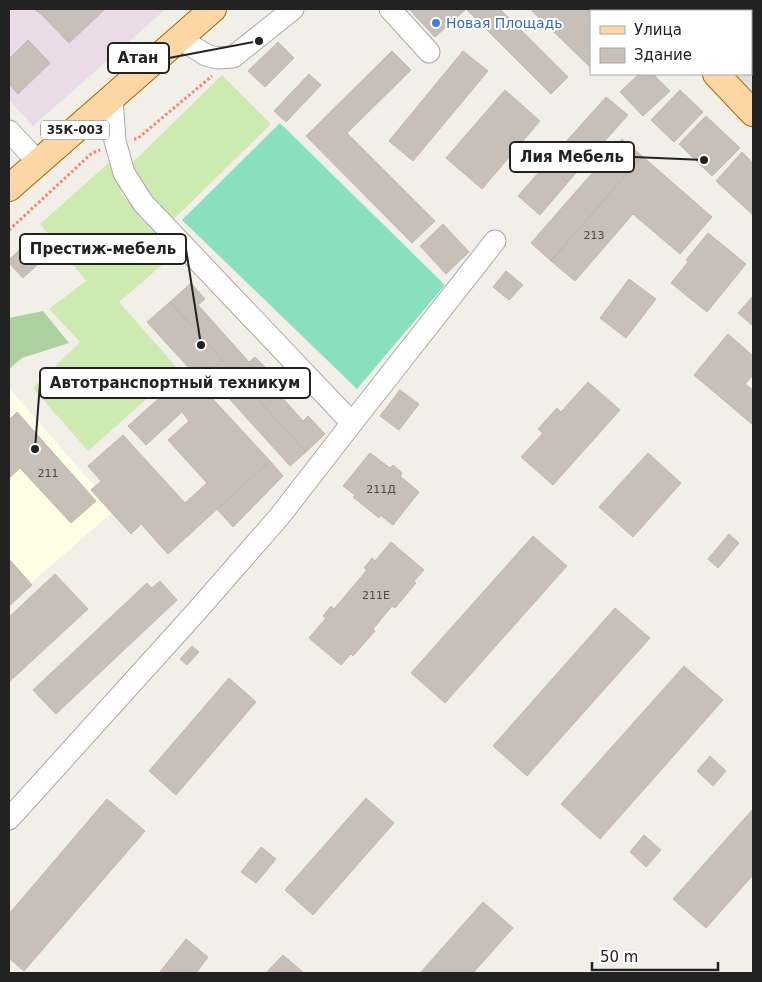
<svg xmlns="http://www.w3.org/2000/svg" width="762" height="982" viewBox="0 0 762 982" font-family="'DejaVu Sans',sans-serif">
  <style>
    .residential { fill: #e0dfdf }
    .industrial { fill: #ebdbe8 }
    .education { fill: #ffffe5 }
    .grass { fill: #cdebb0 }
    .forest { fill: #add19e }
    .pitch { fill: #88e0be }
    .building { fill: #c7bfb8; stroke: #c4b6ab }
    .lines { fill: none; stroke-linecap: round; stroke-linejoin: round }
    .minor-casing { stroke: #a9a9a9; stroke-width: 23 }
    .major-casing { stroke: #a06b00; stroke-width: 28 }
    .path { stroke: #fa8072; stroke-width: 3; stroke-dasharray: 2.5 2.5; stroke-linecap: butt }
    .minor { stroke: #fff; stroke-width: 21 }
    .major { stroke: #fcd6a4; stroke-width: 26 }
    .shop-dot { fill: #3f7fe0; stroke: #fff; stroke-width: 2 }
    .labels { text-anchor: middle; stroke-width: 4; stroke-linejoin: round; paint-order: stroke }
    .number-label { font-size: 11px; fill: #4b4948 }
    .shield { fill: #fff; stroke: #646464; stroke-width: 1 }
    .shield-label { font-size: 12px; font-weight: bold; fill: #222 }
    .shop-label { font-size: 14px; fill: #366cbe; stroke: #fff; text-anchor: start }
    .leader { fill: none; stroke: #222; stroke-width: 2 }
    .callout-dot { fill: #222; stroke: #fff; stroke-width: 2 }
    .callout { fill: #fff; stroke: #222; stroke-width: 2 }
    .callout-label { font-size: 15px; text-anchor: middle; font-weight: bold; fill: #222 }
  </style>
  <rect width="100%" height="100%" fill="#f2efe9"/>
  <path class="residential" d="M678,9H753V93L736,74H751V11H680Z"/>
  <path class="industrial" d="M9,9H166L33,126L9,100Z"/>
  <path class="education" d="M9,388L115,510L9,602Z"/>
  <path class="grass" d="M222,75L271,124L174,219L125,170Z
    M112,160L122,195L177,252L119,302L179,370L88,451L33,388L80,342L49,309L86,281L40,224Z"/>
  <path class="forest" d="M43,311L69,343L22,358L9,369V318Z"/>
  <path class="pitch" d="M280,123L445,285L357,389L182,220Z"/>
  <path class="building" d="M34,9H105L69,43L42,15Z
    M409,9H466L435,37Z
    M466,9H500L568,77L551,94Z
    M530,9H601L603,11H591V68Z
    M728,9H753V27L751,29V11H730Z
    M28,40L50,63L18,94L9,84V59Z
    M278,42L294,58L265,87L248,71Z
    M392,51L411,70L347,133L435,221L412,243L306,136Z
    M463,51L488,71L413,161L389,141Z
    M309,74L321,85L286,122L274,111Z
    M639,74H653L670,91L643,116L620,92Z
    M505,90L540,121L482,189L446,158Z
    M680,90L703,112L674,142L651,120Z
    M606,97L628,115L568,182L547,163Z
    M706,116L740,148L712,176L679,144Z
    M622,139L642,156L551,261L531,243Z
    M742,152L753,163V215L716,181Z
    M642,156L712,217L680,254L633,214L575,281L551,261Z
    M547,163L568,182L540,215L518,196Z
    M443,224L469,252L446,274L420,246Z
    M708,233L746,264L707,312L671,283L688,262L686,260Z
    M33,237L49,254L23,278L9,263V260Z
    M506,271L523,285L509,300L493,287Z
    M629,279L656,299L626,338L600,318Z
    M191,283L205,299L198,305L249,362L255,357L268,370L262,375L303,421L308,416L325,434L306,452L170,302Z
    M753,296V326L738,313Z
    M170,302L222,360L200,380L147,322Z
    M728,334L753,356V375L745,384L753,390V425L694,375Z
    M222,360L306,452L290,466L207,374Z
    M188,372L270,461L168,554L141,524L131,534L91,490L101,481L88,466L123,435L185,503L207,483L168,440L189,421L182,412L146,445L128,426Z
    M588,382L620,410L553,485L521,457L543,433L538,429L557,408L561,412Z
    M400,390L419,404L399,430L380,416Z
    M17,412L96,501L71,523L20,468L9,478V420Z
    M370,453L390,468L393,465L402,473L400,476L419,492L393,525L380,515L379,518L353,497L355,495L343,486Z
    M648,453L681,483L633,537L599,507Z
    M270,461L283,476L233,527L217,509Z
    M729,534L739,543L718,568L708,559Z
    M533,536L567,566L445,703L411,673Z
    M391,542L424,570L414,581L416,583L395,608L392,606L373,629L375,631L353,656L351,654L341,665L309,638L326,618L323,616L331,606L334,609L367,570L364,568L372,558L375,561Z
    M9,559L32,585L9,606Z
    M55,574L88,609L9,682V617Z
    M160,581L177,600L56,714L33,690L147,583L152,588Z
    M615,608L650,638L527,776L493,746Z
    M192,646L199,652L187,665L180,659Z
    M684,666L723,700L600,839L561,804Z
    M229,678L256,702L176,795L149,771Z
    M710,756L726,771L713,786L697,771Z
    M366,798L394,823L313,915L285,890Z
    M107,799L145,831L24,971L9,958V914Z
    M753,809V875L706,928L673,899Z
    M644,835L661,850L646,867L630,852Z
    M261,847L276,859L256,883L241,872Z
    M483,902L513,928L473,973H420Z
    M186,939L208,957L196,973H159Z
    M283,955L304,973H266Z"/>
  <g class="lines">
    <defs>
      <path id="minor" d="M390,9L429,52
        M179,38L206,55L217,58L233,57L293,9
        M9,131L38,162
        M352,423L495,241
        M9,819L196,612L279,517L352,423L143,203L124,173L115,141L112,97"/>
      <path id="major" d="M656,9L658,11
        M716,74L753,113
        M9,188L213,9"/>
    </defs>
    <use href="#minor" class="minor-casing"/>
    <use href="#major" class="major-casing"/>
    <path class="path" d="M134,139H137L212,76
      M9,230L92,153L100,150"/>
    <use href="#minor" class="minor"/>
    <use href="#major" class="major"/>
  </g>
  <circle class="shop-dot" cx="436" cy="23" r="5"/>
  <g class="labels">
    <g class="number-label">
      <text x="594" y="239">213</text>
      <text x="48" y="477">211</text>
      <text x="381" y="493">211Д</text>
      <text x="376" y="599">211Е</text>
    </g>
    <rect class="shield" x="41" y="120.5" width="68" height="19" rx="4"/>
    <g class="shield-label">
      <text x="75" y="134">35К-003</text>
    </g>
    <g class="shop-label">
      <text x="446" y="28">Новая Площадь</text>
    </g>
  </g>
  <path class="leader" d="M259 41L169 58M704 160L634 157M201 345L186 249M35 449L40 383"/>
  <g class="callout-dot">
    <circle cx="259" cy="41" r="5"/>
    <circle cx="704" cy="160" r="5"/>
    <circle cx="201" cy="345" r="5"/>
    <circle cx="35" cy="449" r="5"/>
  </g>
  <g class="callout">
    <rect x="108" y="43" width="61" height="30" rx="5"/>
    <rect x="510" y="142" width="124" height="30" rx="5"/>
    <rect x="20" y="234" width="166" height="30" rx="5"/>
    <rect x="40" y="368" width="270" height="30" rx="5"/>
  </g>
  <g class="callout-label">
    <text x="138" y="63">Атан</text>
    <text x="572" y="162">Лия Мебель</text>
    <text x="103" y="254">Престиж-мебель</text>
    <text x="175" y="388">Автотранспортный техникум</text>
  </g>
  <rect width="762" height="982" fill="none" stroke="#222222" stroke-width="20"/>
  <rect x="590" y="10" width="162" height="65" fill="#ffffff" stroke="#a7a7a7"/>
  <rect x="600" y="26" width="25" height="8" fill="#fcd6a4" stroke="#a7a7a7"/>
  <text x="634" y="35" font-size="15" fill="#222222">Улица</text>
  <rect x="600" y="48" width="25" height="15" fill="#c7bfb8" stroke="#a7a7a7"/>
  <text x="634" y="60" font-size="15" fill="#222222">Здание</text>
  <path d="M592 962v8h126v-8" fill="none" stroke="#222222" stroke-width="2.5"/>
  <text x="600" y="962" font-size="15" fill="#222222" stroke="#ffffff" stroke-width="4" paint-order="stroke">50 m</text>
</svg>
